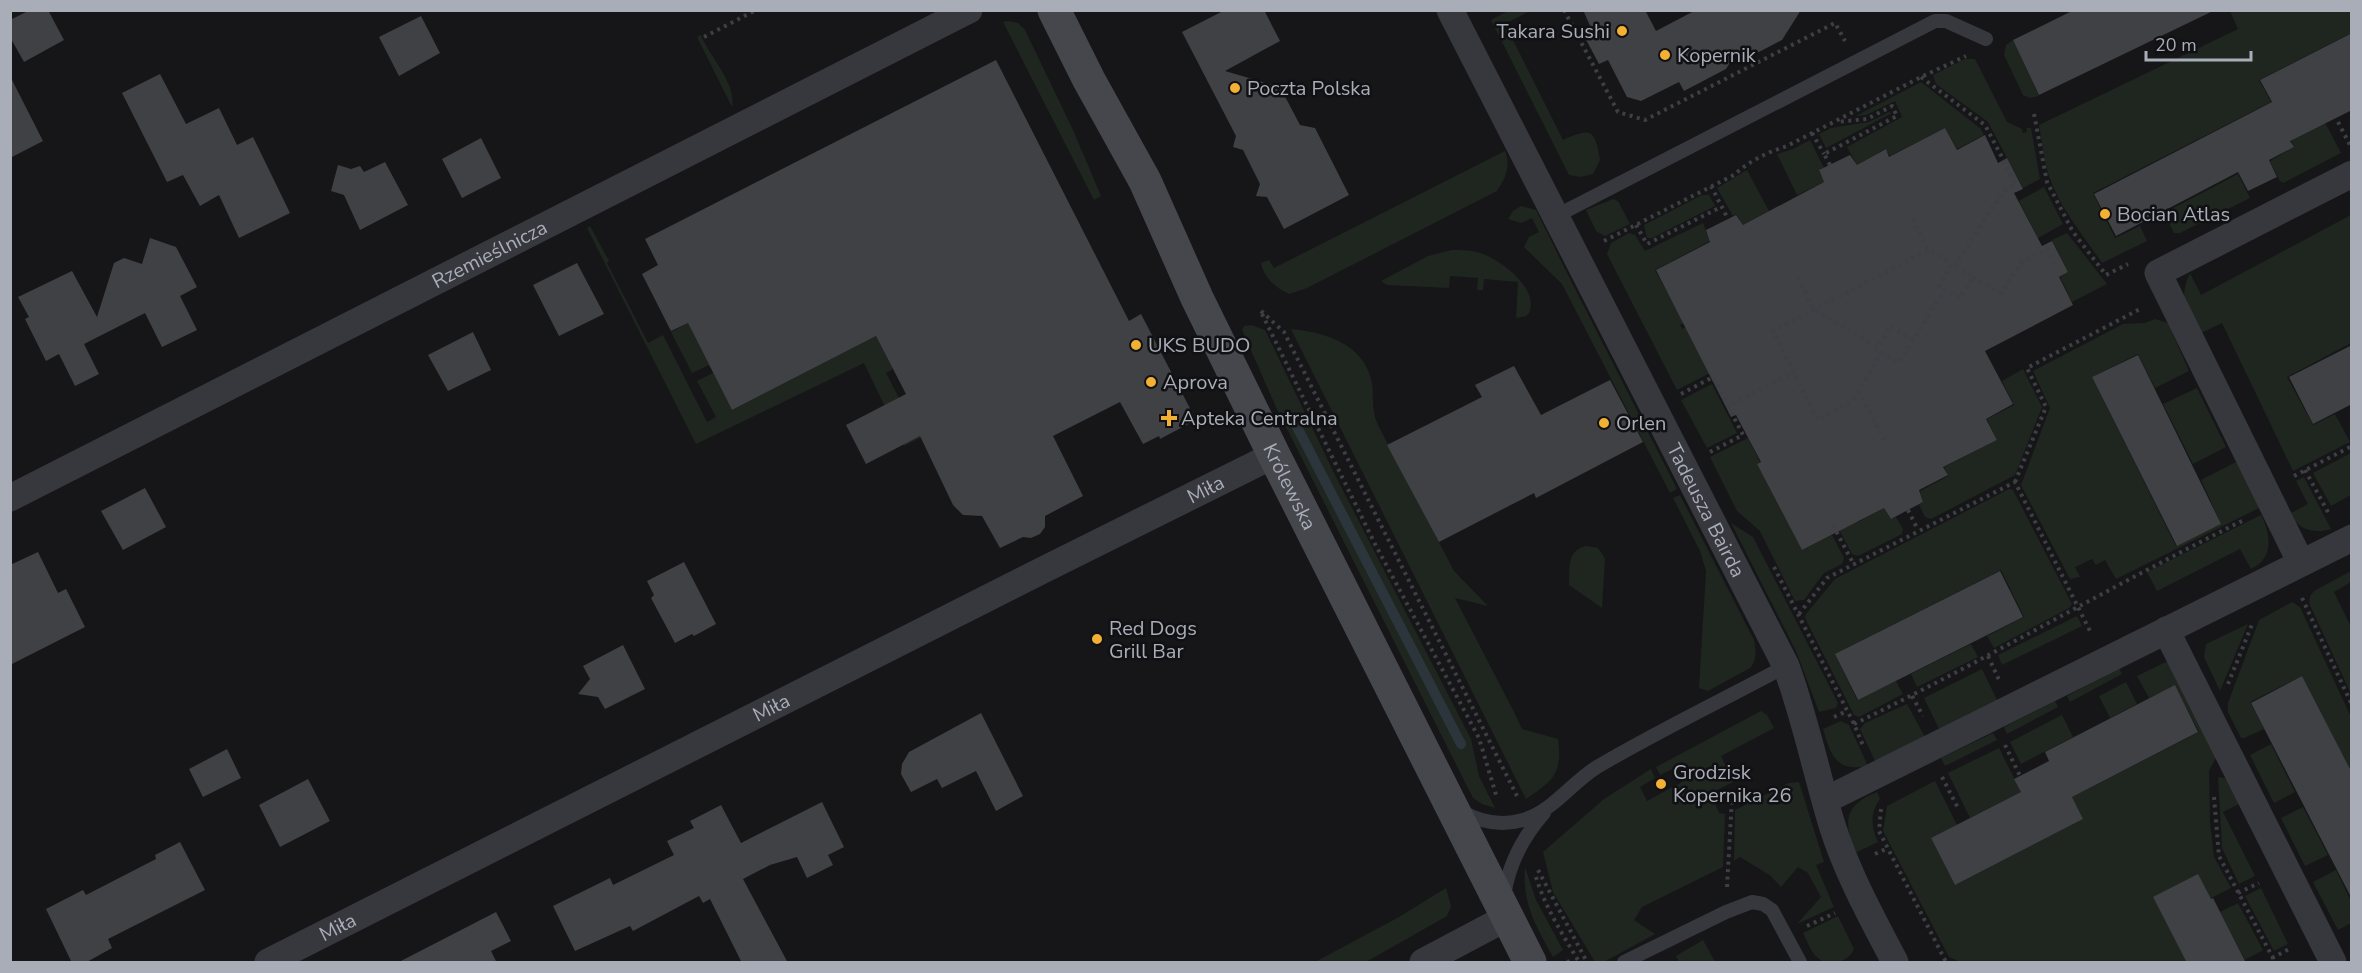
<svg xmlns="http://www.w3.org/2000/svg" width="2362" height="973" viewBox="0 0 2362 973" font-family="'Nunito Sans',sans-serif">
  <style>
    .green { fill: #1e261f }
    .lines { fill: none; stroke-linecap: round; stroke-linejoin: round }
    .stream { stroke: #2c353c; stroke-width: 10 }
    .building { fill: #404145 }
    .path { stroke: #3d3f44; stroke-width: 4; stroke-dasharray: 3 4.5; stroke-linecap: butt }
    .lane { stroke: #37383d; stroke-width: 14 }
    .street { stroke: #37383d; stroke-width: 27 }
    .secondary { stroke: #45474d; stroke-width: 33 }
    .poi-dot { fill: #f2b134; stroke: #111113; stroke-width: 2 }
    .labels { text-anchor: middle; stroke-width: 5; stroke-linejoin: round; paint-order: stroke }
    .poi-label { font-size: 20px; fill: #a8adb8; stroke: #111113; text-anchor: start }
    .street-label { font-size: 20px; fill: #a8adb8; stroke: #111113 }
  </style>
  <rect width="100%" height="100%" fill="#161618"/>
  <path class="green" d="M1510,10L1530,11L1505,24L1563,140C1590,128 1595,128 1600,160L1593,174L1581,177L1569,175L1491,20Z
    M2230,11H2351V33L2259,80L2271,102L2093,193L2115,238L2140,226L2147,241L2102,263C2083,235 2060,208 2049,176C2044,160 2042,142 2039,125L2238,29Z
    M1008,21L1018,23L1025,30L1073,130L1101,196L1094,200L1003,22Z
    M701,35C708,55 737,83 732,107L697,37Z
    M2013,40L2039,96L2030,98L2023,95L2004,55L2006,45Z
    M1965,59H1975L2007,122L2022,129L2023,133L2027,132L2026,128H2031L2040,179L2023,188L1988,122L1936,84L1933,75Z
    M1921,82L1981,129L1984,135L1957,149L1945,128L1890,156L1885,149L1857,165L1847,147L1902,117L1895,101L1866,115L1856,116Z
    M2317,107L2341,153L2283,183L2280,181L2270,161L2294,147L2283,124Z
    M1889,112L1892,113L1890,114L1826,148L1819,134L1831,128L1869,122Z
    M1810,140L1824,168L1819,171L1824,182L1797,195L1777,154L1793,149Z
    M1505,151C1511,167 1506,177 1497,191L1307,288L1289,294C1276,288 1264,278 1261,263L1269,260L1274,268Z
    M1747,170L1769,211L1743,225L1736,214L1733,216L1717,188Z
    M2238,174L2250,198L2180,233H2174L2164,213Z
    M2044,187L2063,224L2038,238L2019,201Z
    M1702,195H1709L1715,206L1652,238H1647L1644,225Z
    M1613,199L1618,201L1630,224L1605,236L1596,231L1586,210Z
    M1521,206L1536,210L1564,267L1677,489L1670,493L1562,284L1524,247L1529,237L1539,232L1532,218L1521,223L1508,219L1513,211Z
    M2351,215V343L2287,377L2313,425L2335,414L2350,442L2293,471L2222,323L2195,336C2187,314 2178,296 2190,273L2201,295Z
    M1703,223L1710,241L1655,270L1672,301L1687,322L1680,325L1682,329L1686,327L1714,371L1677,390L1607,254L1611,243L1629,233L1635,235L1645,251Z
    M590,226L609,261L607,263L648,343L663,335L707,422L716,417L697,381L713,373L732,410L876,336L893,369L886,373L909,417L1093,350L904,446L864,363L696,444L587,228Z
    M2067,233L2107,284L2072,302L2060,277L2068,272L2052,240Z
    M1452,250C1461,250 1471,250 1480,253C1500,259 1540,289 1529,313L1526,316L1516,318L1518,282L1484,279L1483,290H1477L1478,278L1450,276L1449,288L1387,285L1381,281L1428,256Z
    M2155,319L2168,323L2189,371L2155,388L2138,354L2092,377L2176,546L2221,524L2201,480L2234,463L2237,462L2259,508L2116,579L2105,560L2096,565L2092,559L2075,567L2080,577L2070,579L2021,485L2050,408L2033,371L2123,324L2145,323Z
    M688,323L709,365L692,373L671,332Z
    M1251,325L1265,330L1334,473L1471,739L1479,776L1495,808L1482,804L1473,798L1276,407L1242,330L1244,326Z
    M1291,329C1324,332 1362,343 1371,379C1374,390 1372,401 1374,412C1375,419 1379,427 1382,433L1454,571L1488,606L1455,598L1514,712L1522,729L1558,739C1563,773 1553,781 1526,799Z
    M2023,369L2042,407L2015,475L1931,519L1925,517L1919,505L1923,502L1920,491L1948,476L1944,467L1997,440L1987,419L2014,405L2002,381Z
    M1712,384L1737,433L1707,448L1681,400Z
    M2197,388L2226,447L2193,464L2163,404Z
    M1748,438L1760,462L1757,464L1802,550L1832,535L1844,558L1842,564L1824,573L1804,600L1795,601L1760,531L1737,511L1710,457Z
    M2351,453V495L2331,506L2313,473Z
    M2304,477L2331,529C2313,534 2300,530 2289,514L2308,504L2296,481Z
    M2009,489L2013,490L2072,604L2069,608L1994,648L1987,636L2024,617L2001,570L1835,654L1857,700L1896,681L1903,694L1859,717L1854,715L1805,618L1806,614L1835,579Z
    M1680,495L1754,640C1756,650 1757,661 1750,668L1708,691L1699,688L1706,571L1700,551L1673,498Z
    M1884,508L1891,519L1896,517L1903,529L1902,534L1858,556L1852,554L1836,524L1853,515L1858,522Z
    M2261,515C2271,534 2274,559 2251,569L2240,549L2157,591L2147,572Z
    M1731,523L1753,537L1838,703L1836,708L1819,712L1796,651Z
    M1586,546L1598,548L1605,558L1602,608L1569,585C1570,569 1566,551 1586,546Z
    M2351,571V582L2334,592L2351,627V694L2309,603L2310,596L2314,591Z
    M2292,602L2300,607L2351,717V772L2302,676L2250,702L2264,729L2244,738H2241L2228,712V703L2259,620Z
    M2077,616L2082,626L2002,665L1998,655Z
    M2248,624L2220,691L2204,657L2206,644Z
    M1971,644L1978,657L1917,687L1911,674Z
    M2170,660L2218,754L2209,771L2210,822L2214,857L2231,888L2211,898L2153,897L2187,962H1960L1949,957L1883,831L1887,806L1935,781L1957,825L1931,838L1955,885L2083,819L2072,797L2199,732L2175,686L2149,698L2137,676Z
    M2119,668L2122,674L2070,702L2067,696Z
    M1982,669L1997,700L1939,729L1924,698Z
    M2126,682L2137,704L2110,718L2099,696Z
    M2055,701L2058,707L2007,734L2004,727Z
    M1907,704L1925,737L1875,761L1860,729L1865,723Z
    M1761,711L1767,715L1774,728L1721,756L1733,782L1711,793L1719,813L1725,814L1723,867L1642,907L1634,920L1655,934L1604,962H1595L1553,892L1543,852L1604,799L1651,769L1655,778L1640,787L1647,801L1682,782L1675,768L1660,775L1656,767Z
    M2062,715L2073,737L2021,764L2010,742Z
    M1841,721L1849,725L1868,766C1836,772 1831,756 1823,729Z
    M1993,733L1997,740L1945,766L1941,758Z
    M2271,744L2295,792L2274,803L2250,755Z
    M1999,748L2021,792L1970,818L1948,773Z
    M2218,777L2229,779L2241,803L2223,812L2255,876L2239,884L2222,848Z
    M1799,782L1824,862L1816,865L1834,907L1797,924L1821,897L1808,873L1798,867L1781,887L1771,876L1740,857L1734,861L1735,810L1789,783Z
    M1877,792L1880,799C1870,812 1871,827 1878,842L1855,853C1844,821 1843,806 1877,792Z
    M2303,807L2328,855L2305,866L2281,818Z
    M1525,867L1536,900L1563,950L1553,957C1536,925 1522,905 1525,867Z
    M2336,870L2351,901V923L2338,930L2313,882Z
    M1446,888L1451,906L1447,916L1366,962H1315L1399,917Z
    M2261,888L2288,944L2274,951L2245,896Z
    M2238,903L2263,950L2245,960L2220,912Z
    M1838,916L1854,949C1849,962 1828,968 1818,958C1811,953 1807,941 1803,933Z
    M1703,940L1715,962H1679L1676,956Z"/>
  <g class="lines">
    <path class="stream" d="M1297,427L1461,744"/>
  </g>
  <path class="building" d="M30,10H48L64,40L24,62L10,37V20Z
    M1225,10H1264L1280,41L1225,71L1280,87L1300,125L1315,128L1349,195L1284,229L1267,197L1256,196L1260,184L1243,150L1233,147L1236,136L1182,32Z
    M1583,10H1645L1656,31L1696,10H1801L1782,40L1755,54L1736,53L1726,69L1684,91L1679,82L1641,101L1627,97L1608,60L1599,64L1583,34L1592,30Z
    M2074,10H2215L2039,95L2013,40Z
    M421,16L440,53L399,76L379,37Z
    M2352,33V110L2290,141L2294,147L2269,160L2277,177L2248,191L2238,172L2116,236L2094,194L2272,102L2260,80Z
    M996,60L1129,321L1141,314L1196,420L1160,439L1159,436L1143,444L1120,402L1053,436L1083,496L1045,516V527L1040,534L1031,538L1023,537L1000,548L982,516L963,515L953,505L920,436L866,464L846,425L906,394L876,336L732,410L688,323L671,331L642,274L658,265L645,239Z
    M160,74L186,124L219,108L237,145L253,137L290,213L239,238L219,195L200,206L183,175L167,182L122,93Z
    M10,76L43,141L10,158Z
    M1945,128L1957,150L1985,135L1998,163L2007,158L2023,189L2014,193L2042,246L2052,241L2068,272L2059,277L2073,305L1985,351L2013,404L1986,419L1997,440L1943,467L1948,475L1919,490L1923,502L1891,519L1884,508L1802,550L1757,464L1761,462L1736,415L1731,417L1656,270L1710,242L1706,230L1736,215L1743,225L1824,182L1819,170L1850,155L1857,165L1886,149L1889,157Z
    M481,138L501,178L462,198L442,159Z
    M385,162L408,205L360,230L344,195L331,191L338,165L351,169L360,166L364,172Z
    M150,238L176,247L197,287L180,296L197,330L162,347L145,313L84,344L99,374L75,386L59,354L46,361L25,319L29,317L18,297L72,271L97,317L114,263L124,258L142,264Z
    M577,263L604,314L559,336L533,285Z
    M473,332L491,370L448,391L428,355Z
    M2352,345V404L2313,424L2289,377Z
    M2138,355L2221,524L2177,546L2092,377Z
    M1514,366L1541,415L1610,380L1643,442L1536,498L1534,493L1439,542L1387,445L1482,397L1475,385Z
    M145,488L166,527L123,550L101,511Z
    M38,552L58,593L66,589L85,627L10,665V565Z
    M684,562L716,624L694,636L692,634L675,643L651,598L654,595L647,581Z
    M2000,571L2023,617L1858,700L1835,654Z
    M623,645L645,689L605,709L598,697L578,694L590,679L583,666Z
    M2302,676L2352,773V899L2251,703Z
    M2175,685L2198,732L2072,797L2083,819L1955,885L1931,838L2021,792L2014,779L2049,761L2045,752Z
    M981,713L1023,796L996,811L976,771L942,788L937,779L911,792L901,774L902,764L909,752Z
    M227,749L241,778L203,797L189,769Z
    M308,779L330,821L280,847L259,805Z
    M822,802L844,847L828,855L833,865L807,878L797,857L770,865L743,879L788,963H742L710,899L703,903L699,896L633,931L630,926L575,951L553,906L610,878L613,885L674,855L667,841L694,828L690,821L721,805L741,843Z
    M180,842L205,890L108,939L112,948L85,963H72L46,909L83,890L86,895L156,859L155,855Z
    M2198,874L2211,899L2213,898L2246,963H2187L2153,897Z
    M496,912L511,941L491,951L497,963H397Z"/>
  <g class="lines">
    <path class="path" d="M1564,10L1618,112L1645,120L1835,23L1845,41
      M704,37L756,10
      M1921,77L1985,125L2016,184L2003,191L1955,266L1952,264L1939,286L1960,298L1973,277L1955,266
      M2034,114L2047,182L2073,232L2106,275L2128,264
      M2338,122L2350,145
      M1812,133L1824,154
      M1830,165L1824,154L1897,116L1892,106L1867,119L1837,122
      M1711,186L1728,219
      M1913,219L1928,250
      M1636,225L1647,244L1721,207
      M1604,241L1734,175C1749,161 1768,152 1787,146L1921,77L1966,56
      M1973,277L2001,293L2022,262L2047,249L2057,269
      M1798,278L1814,310L1878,347
      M1261,311L1284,332L1517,796
      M1262,314L1375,544L1479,738L1497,798
      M1913,340L1891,326L1876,349L1899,363L1945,289
      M1882,352L1852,401L1818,420L1773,331L1928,250L1952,264
      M1859,391L1886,444
      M1681,394L1713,377L1728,406
      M1710,452L1743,435L1728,406L1794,372
      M2305,470L2329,514
      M2294,476L2352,446
      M2015,482L2046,407L2027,368L2142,308
      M1908,510L1918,530
      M1833,525L1854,565
      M1774,567L1854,724L1864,748
      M2302,598L2352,705
      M1799,614L1827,578L2015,482L2091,633
      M1988,656L1999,680
      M2228,684L2253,622
      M1912,696L1923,716
      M1834,717L1847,711
      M1854,724C1986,660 2113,585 2244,520
      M2005,745L2020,776
      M1942,777L1958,808
      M2214,797L2219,856L2275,962
      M1881,809L1879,831L1946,962
      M1875,854L1888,848
      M1538,870L1587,962
      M1536,877C1545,907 1563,935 1579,962
      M1727,887L1732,798
      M2238,893L2259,883
      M1807,926L1835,913
      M2272,958L2291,948
      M1567,962L1570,961"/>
    <path class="lane" d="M1556,216L1935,21H1946L1986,39
      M1461,811C1480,822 1502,826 1523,820C1553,811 1571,783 1597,767C1658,731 1723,700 1786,666
      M1504,897C1508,865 1523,837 1544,813
      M1624,962L1726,912L1752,902L1763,904L1772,910L1800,962"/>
    <g class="street">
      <path id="s1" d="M1450,10L1786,666C1805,718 1816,772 1832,825C1847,873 1872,918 1895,962"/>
      <path id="s2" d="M10,498L969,10"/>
      <path d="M2301,563L2158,273L2352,174"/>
      <path d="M2166,630L2333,962"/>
      <path d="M1826,800L2352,538"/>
      <path id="s3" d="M268,962L1047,568L1274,455"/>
      <path d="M1423,962L1506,918"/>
    </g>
    <path class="secondary" id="s4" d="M1054,10L1089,80L1145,181L1197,298L1274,455L1530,962"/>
  </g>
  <g class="poi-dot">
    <circle cx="1622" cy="31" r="6"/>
    <circle cx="1665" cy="55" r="6"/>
    <circle cx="1235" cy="88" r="6"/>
    <circle cx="2105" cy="214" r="6"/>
    <circle cx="1136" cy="345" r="6"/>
    <circle cx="1151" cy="382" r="6"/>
    <path d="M1166 409h6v6h6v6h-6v6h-6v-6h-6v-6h6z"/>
    <circle cx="1604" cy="423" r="6"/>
    <circle cx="1097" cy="639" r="6"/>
    <circle cx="1661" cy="784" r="6"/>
  </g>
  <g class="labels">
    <g class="poi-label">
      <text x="1610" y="38" text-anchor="end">Takara Sushi</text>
      <text x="1677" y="62">Kopernik</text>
      <text x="1247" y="95">Poczta Polska</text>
      <text x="2117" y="221">Bocian Atlas</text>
      <text x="1148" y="352">UKS BUDO</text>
      <text x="1163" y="389">Aprova</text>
      <text x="1181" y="425">Apteka Centralna</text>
      <text x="1616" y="430">Orlen</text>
      <text x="1109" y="635">Red Dogs<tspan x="1109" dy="23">Grill Bar</tspan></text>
      <text x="1673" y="779">Grodzisk<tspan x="1673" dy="23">Kopernika 26</tspan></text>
    </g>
    <g class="street-label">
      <text dy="7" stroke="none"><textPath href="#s2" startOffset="538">Rzemieślnicza</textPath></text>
      <text dy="7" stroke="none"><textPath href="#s4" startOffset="532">Królewska</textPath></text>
      <text dy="7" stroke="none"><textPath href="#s3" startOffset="1050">Miła</textPath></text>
      <text dy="7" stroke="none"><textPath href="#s1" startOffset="562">Tadeusza Bairda</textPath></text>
      <text dy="7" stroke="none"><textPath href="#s3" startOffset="564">Miła</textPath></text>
      <text dy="7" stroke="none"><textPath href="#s3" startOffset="78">Miła</textPath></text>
    </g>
  </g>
  <rect width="2362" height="973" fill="none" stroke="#a8adb8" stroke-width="24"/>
  <path d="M2146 51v9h105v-9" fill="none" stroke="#a8adb8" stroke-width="3"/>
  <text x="2155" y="51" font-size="18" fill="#a8adb8" stroke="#111113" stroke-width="4.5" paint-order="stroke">20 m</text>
</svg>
